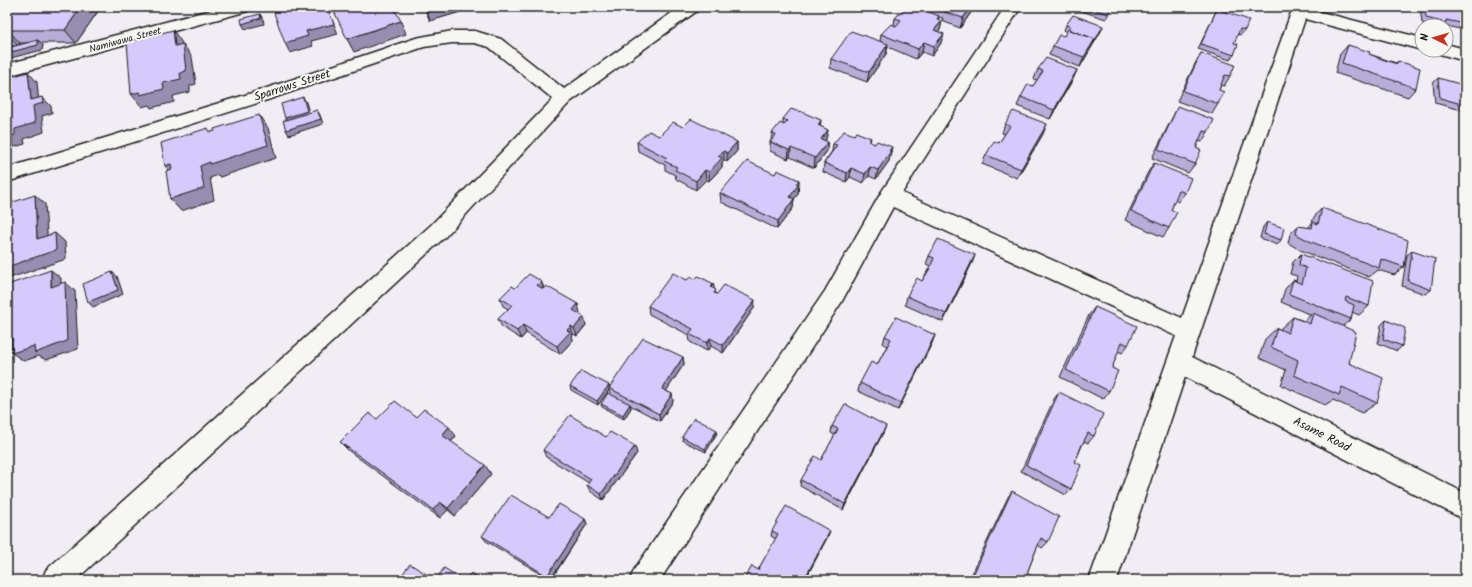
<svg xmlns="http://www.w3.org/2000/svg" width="1472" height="587" viewBox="0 0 1472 587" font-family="Kalam,sans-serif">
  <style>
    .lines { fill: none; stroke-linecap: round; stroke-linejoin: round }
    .street-casing { stroke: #1c1c1c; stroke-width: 3 }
    .street { fill: #f6f6f2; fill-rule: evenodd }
    .wall { fill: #b8add8; stroke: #1c1c1c; fill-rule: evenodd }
    .shaded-wall { fill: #968db0; stroke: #1c1c1c }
    .building { fill: #d6c9fb; stroke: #1c1c1c }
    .labels { text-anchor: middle; stroke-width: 4; stroke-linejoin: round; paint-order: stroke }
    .far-street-label { font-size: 10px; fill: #1c1c1c; stroke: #f6f6f2 }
    .street-label { font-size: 12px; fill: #1c1c1c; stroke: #f6f6f2 }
  </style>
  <rect width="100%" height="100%" fill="#f0edf4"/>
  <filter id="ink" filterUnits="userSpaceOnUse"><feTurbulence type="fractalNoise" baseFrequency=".025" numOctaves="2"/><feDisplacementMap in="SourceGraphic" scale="8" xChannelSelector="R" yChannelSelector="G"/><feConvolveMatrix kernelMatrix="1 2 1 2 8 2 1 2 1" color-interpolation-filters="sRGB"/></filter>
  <g filter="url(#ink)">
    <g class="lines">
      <defs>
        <path id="street" d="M222,7H250L248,11L7,76V64Z
          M680,7H699L697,11L570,102L445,237L76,580H42L46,570L431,225L553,99L489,47L474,43H452L424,47L267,100L7,182V168L255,92L416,38L452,31H475L501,39L564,89Z
          M1005,7H1021L902,193L1182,318L1293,7H1309V9L1422,38V50L1305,19L1192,357L1465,493V520L1185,377L1117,580H1089L1176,336L893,207L841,303L660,580H630L634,570L825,291L882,191Z
          M1446,44L1465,49V61L1440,54L1437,50H1446Z"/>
      </defs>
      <use href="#street" class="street-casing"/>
      <use href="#street" class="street"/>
    </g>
    <path class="wall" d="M101,7L76,43H40L43,45L42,50L17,46H7V9ZM20,43H28L18,45Z
      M424,7H458L460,12L430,21Z
      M913,7H975L960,28L942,21L943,18L939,17L938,19L942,21L940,30L938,32L941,43L932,56L922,52L916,59L888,47L886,54L867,82L830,68L831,59L880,42L881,34L894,25L895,18L917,11L919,9Z
      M1076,7H1112L1106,19L1075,9Z
      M1230,7H1252L1248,13Z
      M1420,7H1451L1465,10V30L1446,26H1434L1422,23Z
      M1217,9L1245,30L1241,35L1238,34L1234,43V55L1230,60L1198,49Z
      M1066,25L1101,31L1080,67L1049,55L1053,46L1064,36L1067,32L1064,30Z
      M1348,45L1369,54L1396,63L1398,61L1416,88L1408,97L1335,73L1340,54Z
      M1201,53L1230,76L1224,86L1221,85L1219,90L1218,104L1212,114L1177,101L1196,62Z
      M1038,69L1077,70L1073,79L1050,119L1017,106L1021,97L1033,86L1037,80L1034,79Z
      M1438,78L1465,88V111L1435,103L1433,83Z
      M1178,106L1208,132L1202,142L1199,141L1196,148L1195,164L1188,173L1152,158Z
      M783,119L821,127L828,130L826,139L825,141L827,151L814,168L790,157L788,159L770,151V142L771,140L772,133L783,124Z
      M1005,124L1043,134L1017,178L982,164L986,155L999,143L1005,134L1002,133Z
      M683,127L737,142V151L727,162L724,160L722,162V167L709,181L706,180L696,190L676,179L675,175L665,170V165L638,151L637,142L659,136Z
      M854,135L871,138L870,142L891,151L889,161L876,179L869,176L863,183L850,177L846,182L823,172L824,163L832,151L833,144Z
      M1154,163L1185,193L1178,202L1175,200L1171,210L1169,228L1163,237L1125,220L1148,172Z
      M775,174L799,180L798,194L794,199L793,208L777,229L721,202L720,193Z
      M1322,208L1404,267L1394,275L1378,270L1369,277L1300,250L1288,243L1290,234L1298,226L1308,228L1312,223L1314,217Z
      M1267,222L1281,240L1277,245L1260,238L1263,227Z
      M1412,251L1431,290L1425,294L1402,286L1407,255Z
      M1301,254L1369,306L1359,315L1352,312L1351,319L1343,326L1349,363L1377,403L1362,413L1333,400L1325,405L1281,385L1286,370L1259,358L1265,339L1277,328L1281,330V328L1293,317L1304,321L1311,315L1281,302L1285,289L1293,280L1296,281L1297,276L1290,274L1293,262Z
      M975,255L972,263L943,322L905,305L907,296L922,281L930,266L926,264L929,256Z
      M695,279L714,284V289L716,294L754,308L723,353L711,346L707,351L690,342L689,335L649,314L648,306L687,280Z
      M541,281L544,288L580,313L579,314L586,325L577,336L573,334L572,336L573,340L560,354L526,333L521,339L502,327L498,319L508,309L503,306L500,298L515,288Z
      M1095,307L1128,345L1122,353L1118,351L1112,368L1109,391L1103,399L1060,377L1089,315Z
      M1386,320L1402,346L1397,351L1378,343L1381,325Z
      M935,335L932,343L898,410L858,391L860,383L877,365L887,346L883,344L885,336Z
      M683,357L684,364L666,391L672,394L673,401L660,421L630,405L631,408L624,419L602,407L601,404L611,395L609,390L598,405L571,390L570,386L609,385V387Z
      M1059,392L1094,436L1088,443L1084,441L1075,462L1071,489L1066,495L1021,471L1054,399Z
      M416,417L456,436L451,442L491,474L455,516L448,510L440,518L349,451L340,442L377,419Z
      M832,426H886L883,433L843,510L800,486L801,480L821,460L835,435L831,433Z
      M717,430V433L706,452L683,441L682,437Z
      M606,437L637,453L603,500L590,491L587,485L589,483L546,457L543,450Z
      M1012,491L1048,542L1042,548L1038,545L1027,573L1032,580H969L1008,497Z
      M585,519L587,524L551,580L486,541L482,536Z
      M772,531L828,536L805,580H744L758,570L776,539L771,536Z"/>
    <path class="shaded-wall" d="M81,7H101L76,43L65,30Z
      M327,7L338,34L311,41L313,46L290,53L285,43L306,31Z
      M441,7H458L460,12L430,21L427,11Z
      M971,7H975L960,28L963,18Z
      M260,14L263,19L264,24L245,29L242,24Z
      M401,21L406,34L354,52L347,39Z
      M942,21L940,30L932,39L934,30Z
      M1103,26L1101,31L1080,67L1084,57Z
      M8,30L20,43L18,46L7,34V31Z
      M173,30L182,43L184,59L175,46Z
      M944,34L941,43L932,56L934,46Z
      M38,40L43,45L42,50L7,59V53Z
      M924,42L922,52L916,59L918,49Z
      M183,44L192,57L196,84L190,86V92L173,96L174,102L151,108L149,105L142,107L131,94L163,83L180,73Z
      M888,44L886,54L867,82L869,72Z
      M1077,70L1073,79L1050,119L1054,110Z
      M28,72L37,82L39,104L42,97L51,106L52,113L42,116L44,132L24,139L25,144L7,149V137L15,129L31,100Z
      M303,97L306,102L310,116L288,123L285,118Z
      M317,110L320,115L323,124L289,135L286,130Z
      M259,115L268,128L276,158L220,177L218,175L210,178L214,200L181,211L170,199L200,166Z
      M821,120L820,130L818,125Z
      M1047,124L1043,134L1017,178L1021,169Z
      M828,130L826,139L820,148L821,139Z
      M737,142V151L727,162V153Z
      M828,142L827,151L814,168L815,158Z
      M892,147L889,161L876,179L878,170L889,151Z
      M791,148L790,157L788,159L789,150Z
      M724,151V160L722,162V167L709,181V172L718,156Z
      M171,164L175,178L165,166Z
      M870,167L869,176L863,183L865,174Z
      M851,168L850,177L846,182L847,173Z
      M705,170L706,180L696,190V181Z
      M799,180L798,194L789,206L790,197L796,184Z
      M35,195L45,204L48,247L37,239Z
      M794,199L793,208L777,229L778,221Z
      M55,233L65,242L66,259L7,279V267Z
      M975,255L972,263L943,322L946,314Z
      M51,270L61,278V295L51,287Z
      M112,272L117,276L123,294L93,307L88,302Z
      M541,281L544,290L537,285Z
      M65,282L75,291L78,349L46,360L39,356L24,361L12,353Z
      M755,300L754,308L723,353V345Z
      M578,304L580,313L576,318L573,310Z
      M584,317L586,325L577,336L574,328Z
      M523,325L526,333L521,339L517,331Z
      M571,326L573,334L572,336L573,340L560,354L557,346L567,330Z
      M935,335L932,343L898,410L901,403Z
      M12,338L14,349L7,345V340Z
      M710,338L711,346L707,351V343Z
      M683,357L684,364L663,396L662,389Z
      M609,385L610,389L609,388V390L598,405L597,401Z
      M672,394L673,401L660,421L659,414Z
      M630,404L631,408L624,419L623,415Z
      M886,426L883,433L843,510L845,504Z
      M449,427L456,436L449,444L442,435Z
      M717,430V433L706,452L705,449Z
      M635,446L637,453L603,500L601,494Z
      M485,465L491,474L455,516L448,508Z
      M440,502L448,510L440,518L433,510Z
      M585,519L587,524L550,580L547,576Z
      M830,531L828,536L805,580H804Z"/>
    <path class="building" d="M15,7H81L65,30H8L7,31V9H13Z
      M295,7H297L299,13L307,10L306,7H327L334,24L306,31L308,36L285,43L274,13Z
      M332,7H393L401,21L347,39Z
      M425,7H441L427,11Z
      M906,7H908L917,11L919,8L939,16L937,19L942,21L934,30L944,34L934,46L924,42L918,49L881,34L891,24L896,26L901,20L895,18Z
      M941,7H971L963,18L944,12L946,9Z
      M1088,7H1112L1108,14Z
      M1425,7H1451L1465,10V24L1446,20V23L1426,18Z
      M1217,9L1249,20L1245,30L1240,29L1234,43L1238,44L1234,55L1201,44Z
      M260,14L261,18L242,24L241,19Z
      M1073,15L1103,26L1093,44L1095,39L1069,30L1071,27L1066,25Z
      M1068,29L1095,39L1084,57L1053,46L1059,35L1064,36Z
      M173,30L175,46L183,44L186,71L180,73L181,79L163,83L164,89L140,95V92L131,94L127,42Z
      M851,31L888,44L869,72L831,59Z
      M38,40V45L7,53V48Z
      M1348,45L1370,52L1369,54L1382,59L1397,64L1398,61L1420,68L1416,88L1342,63Z
      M1201,53L1235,65L1230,76L1225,75L1222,82L1219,90L1224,92L1218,104L1183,91Z
      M1046,58L1077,70L1054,110L1021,97L1028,84L1033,86L1043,71L1038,69Z
      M28,72L31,100L42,97L43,103L33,106L35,123L15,129V135L7,137V78Z
      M1438,78L1460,84V87L1465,88V105L1440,98Z
      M303,97L307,111L285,118L281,104Z
      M1178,106L1214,120L1208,132L1203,131L1196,148L1201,150L1195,164L1158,149Z
      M791,109L796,111L797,110L821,120L818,125L828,130L821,139L828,142L815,158L791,148L789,150L770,142L776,135L772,133L780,123L784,125L788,121L783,119Z
      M317,110L321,119L286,130L283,121Z
      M1013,111L1047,124L1021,169L986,155L994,141L999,143L1010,126L1005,124Z
      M259,115L268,145L210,164V162L200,166L204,188L170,199L166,171L172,169L171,164L165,166L161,143L208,128L210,132L215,131L214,129Z
      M691,119L737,142L727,153L724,151L718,156L722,158L709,172L705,170L696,181L675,170L677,167L664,161L667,158L637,142L649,131L659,136L673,122L683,127Z
      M844,131L854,135L856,132L871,138L868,141L875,144L877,141L892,147L889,151H891L878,170L870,167L865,174L851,168L847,173L824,163L837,145L833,144Z
      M747,161L775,174L777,170L799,180L796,184L798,185L790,197L794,199L778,221L720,193Z
      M1154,163L1191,178L1185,193L1179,190L1171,210L1177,212L1169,228L1131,211Z
      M35,195L37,239L55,233L56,250L7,267V204Z
      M1322,208L1408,240L1404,267L1381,259L1379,268L1309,241L1296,234L1298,226L1312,228L1313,222L1318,224Z
      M1267,222L1284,228L1281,240L1264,234Z
      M938,239L975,255L946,314L907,296L917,278L922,281L929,270L934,258L929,256Z
      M1412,251L1435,259L1431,290L1408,281Z
      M1301,254L1373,281L1369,306L1346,297L1345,301L1354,305L1351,319L1289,294L1293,280L1302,284L1306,268L1299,265Z
      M51,270V287L65,282L67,341L35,353L34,346L12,353V338L7,340V314L10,313V284Z
      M112,272L118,290L88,302L83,284Z
      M673,273L687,280L690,277L695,279L698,276L714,284L711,287L716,290L714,293L717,294L724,285L755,300L723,345L710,338L707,343L689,334L693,329L648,306Z
      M529,274L541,281L537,285L543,289L546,286L578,304L573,310L584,317L574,328L571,326L567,330L570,332L557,346L523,325L517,331L498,319L512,305L500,298L512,286L515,288Z
      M10,288V313L7,314V289Z
      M1095,307L1137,326L1128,345L1122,342L1112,368L1118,371L1109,391L1066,370Z
      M1313,313L1356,332L1349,363L1383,378L1377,403L1342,387L1339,395L1294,375L1298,360L1271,347L1277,328L1288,333L1293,317L1310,324Z
      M896,317L935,335L901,403L860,383L871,362L877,365L891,339L885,336Z
      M1386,320L1405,328L1402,346L1383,339Z
      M643,338L683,357L662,389L672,394L659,414L609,388Z
      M581,371L609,385L597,401L570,386Z
      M1059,392L1103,414L1094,436L1088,433L1081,447L1075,462L1081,465L1071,489L1026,465Z
      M608,393L630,404L623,415L601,404Z
      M395,401L416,417L424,409L449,427L442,435L485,465L448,508L440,502L433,510L340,442L369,413L377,419Z
      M845,404L886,426L845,504L801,480L815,456L821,460L838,429L832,426Z
      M570,415L606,437L610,432L635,446L601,494L587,485L591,479L543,450Z
      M694,418L717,430L705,449L682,437Z
      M1012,491L1059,517L1048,542L1041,538L1034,555L1027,573L1033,577L1032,580H982L973,575Z
      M511,495L549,517L559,504L585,519L547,576L482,536Z
      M786,506L830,531L804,580H744L752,566L758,570L778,534L772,531Z
      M410,564L436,580H398Z
      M444,568L464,580H436Z
      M471,573L481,580H465Z"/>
  </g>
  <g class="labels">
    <g class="far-street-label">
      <text transform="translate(125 39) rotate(-15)" y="4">Namiwawa Street</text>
    </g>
    <g class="street-label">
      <text transform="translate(292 85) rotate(-18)" y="4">Sparrows Street</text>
      <text transform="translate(1322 434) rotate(27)" y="4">Asame Road</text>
    </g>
  </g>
  <rect width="1472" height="587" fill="none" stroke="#f6f6f2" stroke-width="24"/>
  <rect x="12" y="12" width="1448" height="563" fill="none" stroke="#1c1c1c" stroke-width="1.5" filter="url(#ink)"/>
  <g transform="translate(1434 38) rotate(275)"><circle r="19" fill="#f6f6f2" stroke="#9f9f9c"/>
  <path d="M0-3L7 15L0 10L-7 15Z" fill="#c8321e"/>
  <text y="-6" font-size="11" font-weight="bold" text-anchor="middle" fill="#1c1c1c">N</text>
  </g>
</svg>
